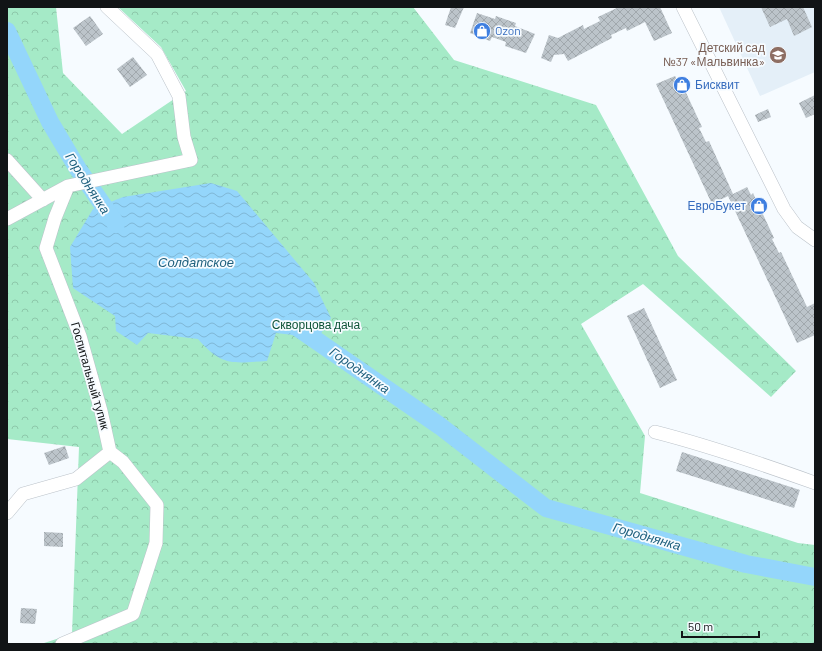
<svg xmlns="http://www.w3.org/2000/svg" width="822" height="651" viewBox="0 0 822 651" font-family="Barlow,sans-serif">
  <style>
    .built { fill: #e4eff8 }
    .park { fill: url(#park-crowns) }
    .water { fill: url(#water-waves) }
    .lines { fill: none; stroke-linecap: round; stroke-linejoin: round }
    .river { stroke: #94d6fb; stroke-width: 18 }
    .building { fill: url(#building-cross-hatch) }
    .minor-casing { stroke: #bcc3ca; stroke-width: 14 }
    .minor { stroke: #fff; stroke-width: 13 }
    .labels { text-anchor: middle; stroke-width: 3.5; stroke-linejoin: round; paint-order: stroke }
    .shop-label { font-size: 12px; fill: #366cbe; stroke: #f6fbff; text-anchor: start }
    .education-label { font-size: 12px; fill: #785e54; stroke: #f6fbff; text-anchor: end }
    .park-label { font-size: 12px; fill: #0f5439; stroke: #f6fbff }
    .street-label { font-size: 12px; fill: #111416; stroke: #f6fbff }
    .water-label { font-size: 13px; font-style: italic; fill: #1d5f7d; stroke: #f6fbff }
  </style>
  <defs>
    <pattern id="park-crowns" width="20" height="18" patternUnits="userSpaceOnUse"><rect width="20" height="18" fill="#a5eac7"/><path d="M2 6a3 3 0 1 1 6 0M12 15a3 3 0 1 1 6 0" fill="none" stroke="#8dc8aa"/></pattern>
    <pattern id="water-waves" width="16" height="10" patternUnits="userSpaceOnUse"><rect width="16" height="10" fill="#94d6fb"/><path d="M0 5q4-4 8 0t8 0" fill="none" stroke="#7fb7d6"/></pattern>
    <pattern id="building-cross-hatch" width="8" height="8" patternUnits="userSpaceOnUse"><rect width="8" height="8" fill="#bcc4ca"/><path d="M0 0l8 8M0 8l8-8" fill="none" stroke="#a1a8ad"/></pattern>
  </defs>
  <rect width="100%" height="100%" fill="#f6fbff"/>
  <path class="built" d="M719,7H815V72L760,96Z"/>
  <path class="park" d="M7,7H56L63,73L122,134L186,91L161,47L118,7H413L454,60L596,105L678,256L796,371L771,397L643,284L581,324L645,436L640,493L798,543L815,545V644H41L72,634L79,447L7,439Z"/>
  <path class="water" d="M211,183L237,191L314,283L331,318L318,338L276,333L267,361C233,363 222,367 198,339L148,333L137,345L116,331L115,316L73,288L70,247L93,209L123,197Z"/>
  <g class="lines">
    <path class="river" d="M7,31L50,122L78,169L116,224
      M291,323L440,426L546,508L746,564L815,577"/>
  </g>
  <path class="building" d="M451,7H464L455,28L445,25Z
    M619,7H660L672,33L654,41L645,22L627,31L626,28L611,35L612,38L568,61L564,54L554,55L551,62L541,58L549,35L558,38L583,25L584,29L600,21L598,17Z
    M761,7H803L812,27L794,36L787,19L770,27Z
    M477,13L495,19L496,16L516,23L515,26L535,34L526,53L505,46L506,42L492,37L490,41L470,33Z
    M90,16L103,34L86,46L73,28Z
    M133,57L147,75L130,87L117,69Z
    M675,76L679,83L681,82L702,127L699,128L706,142L709,141L733,194L747,187L751,195L753,193L774,238L772,239L779,253L781,252L807,307L815,303V335L797,343L728,196L712,204L656,84Z
    M815,95V114L806,118L799,103Z
    M768,109L771,117L758,122L755,115Z
    M644,308L677,380L660,388L627,316Z
    M65,446L69,458L49,465L44,453Z
    M682,452L800,490L794,508L676,471Z
    M44,532L63,533V547L44,546Z
    M21,608L37,609L35,624L20,623Z"/>
  <g class="lines">
    <defs>
      <path id="minor" d="M683,7L784,209L797,227L815,240
        M7,160L43,200
        M7,219L68,186L191,160L184,137L179,96L157,54L107,7
        M655,432C710,446 762,464 815,483
        M7,513L23,494L76,479L110,452L101,411L80,336L46,248L55,218L68,186
        M62,644L133,614L156,543L157,505L123,462L110,452"/>
    </defs>
    <use href="#minor" class="minor-casing"/>
    <use href="#minor" class="minor"/>
  </g>
  <defs>
    <symbol id="shop-disc" viewBox="-11 -11 22 22"><circle r="9.5" fill="#3f7fe0" stroke="#f6fbff"/><path d="M-5-2.5h2.3a2.7 3.5 0 0 1 5.4 0H5L5.5 6h-11ZM-1.5-2.5h3a1.5 2.3 0 0 0-3 0Z" fill="#fff"/></symbol>
    <symbol id="school-disc" viewBox="-11 -11 22 22"><circle r="9.5" fill="#8d6e63" stroke="#f6fbff"/><path d="M0-5L7-2L0 1L-7-2ZM-4 1L0 2.5L4 1V4Q0 6-4 4Z" fill="#fff"/></symbol>
  </defs>
  <g fill-rule="evenodd">
    <use href="#shop-disc" x="472" y="21" width="20" height="20"/>
    <use href="#school-disc" x="768" y="45" width="20" height="20"/>
    <use href="#shop-disc" x="672" y="75" width="20" height="20"/>
    <use href="#shop-disc" x="749" y="196" width="20" height="20"/>
  </g>
  <g class="labels">
    <g class="shop-label">
      <text x="495" y="35">Ozon</text>
      <text x="695" y="89">Бисквит</text>
      <text x="746" y="210" text-anchor="end">ЕвроБукет</text>
    </g>
    <g class="education-label">
      <text x="765" y="52">Детский сад<tspan x="765" dy="14">№37 «Мальвинка»</tspan></text>
    </g>
    <g class="park-label">
      <text x="316" y="329">Скворцова дача</text>
    </g>
    <g class="street-label">
      <text transform="translate(90 376) rotate(74)" y="4">Госпитальный тупик</text>
    </g>
    <g class="water-label">
      <text transform="translate(88 183) rotate(57)" y="5">Городнянка</text>
      <text x="196" y="267">Солдатское</text>
      <text transform="translate(360 370) rotate(35)" y="5">Городнянка</text>
      <text transform="translate(647 536) rotate(16)" y="5">Городнянка</text>
    </g>
  </g>
  <rect width="822" height="651" fill="none" stroke="#111416" stroke-width="16"/>
  <path d="M682 631v6h77v-6" fill="none" stroke="#111416" stroke-width="2"/>
  <text x="688" y="631" font-size="12" fill="#111416" stroke="#f6fbff" stroke-width="3" paint-order="stroke">50 m</text>
</svg>
